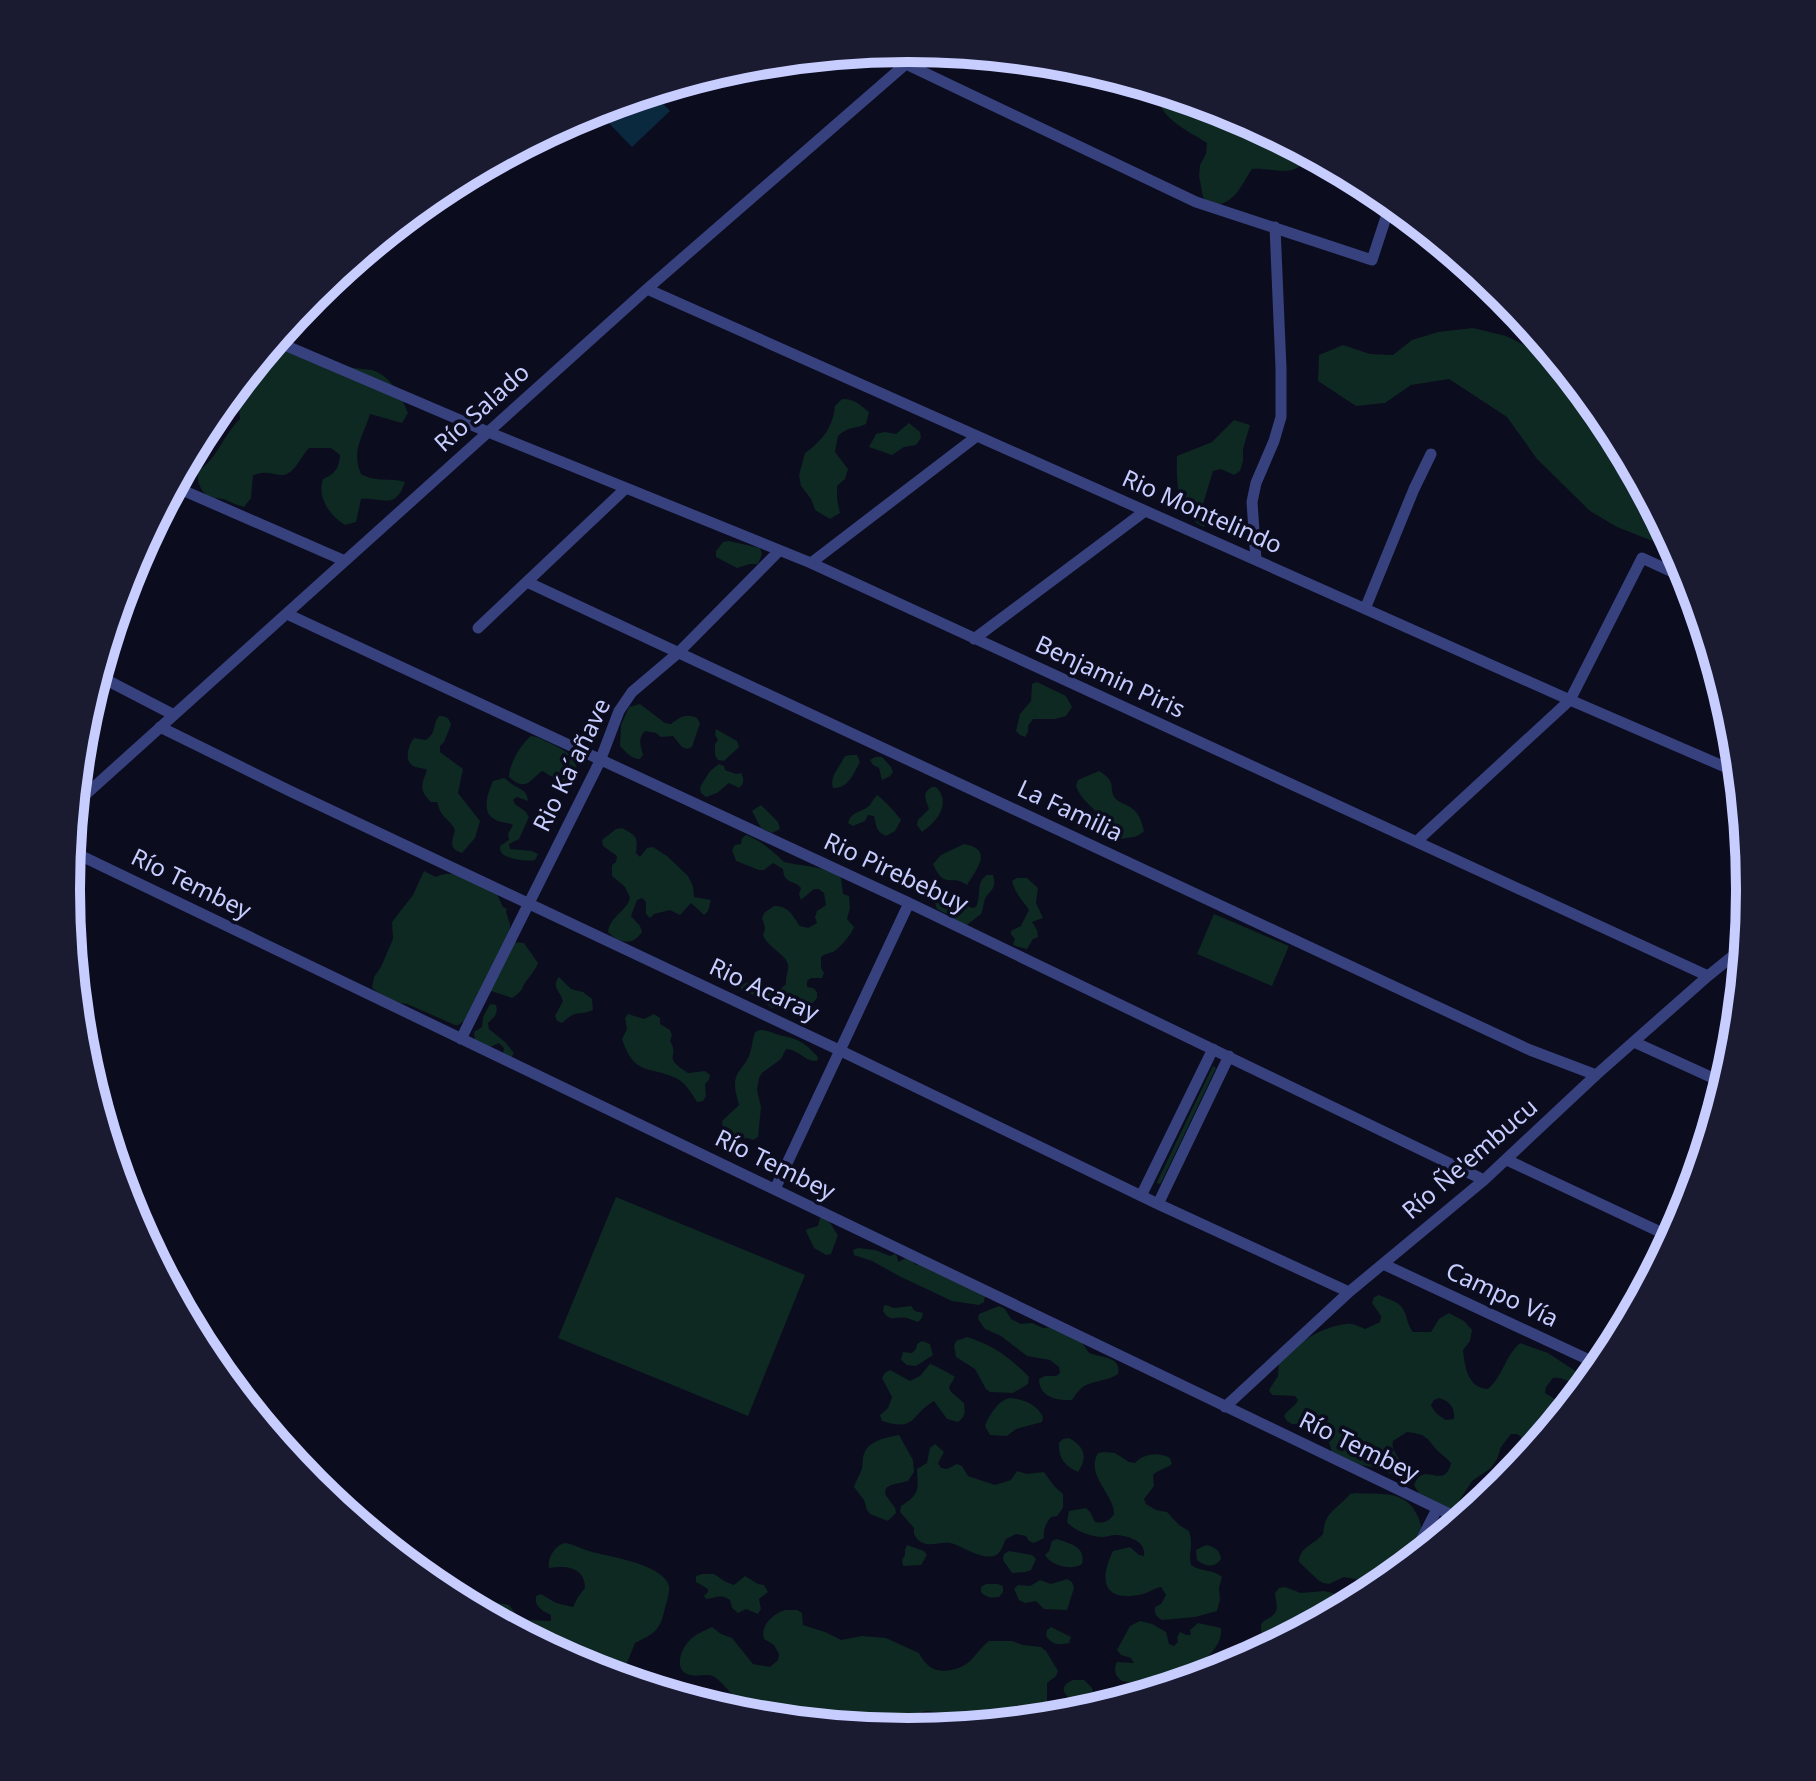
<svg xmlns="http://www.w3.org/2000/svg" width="1816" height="1781" viewBox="0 0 1816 1781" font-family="'Noto Sans',sans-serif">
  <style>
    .green { fill: #0e2822; fill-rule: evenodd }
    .water { fill: #0a283e }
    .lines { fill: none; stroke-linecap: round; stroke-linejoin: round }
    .street { stroke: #36417e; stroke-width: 11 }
    .labels { text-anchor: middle; stroke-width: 7; stroke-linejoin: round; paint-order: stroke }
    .street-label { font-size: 24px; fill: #c8cdff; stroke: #0b0c1e }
    .rim { fill: none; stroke: #c8cdff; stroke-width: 10 }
  </style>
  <rect width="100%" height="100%" fill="#0b0c1e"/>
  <path class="green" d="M1155,89L1231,112L1309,154C1297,181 1273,167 1252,169C1240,187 1236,203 1212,206L1203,197L1199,176L1200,165L1206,154L1207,143C1185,129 1158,118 1155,89Z
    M1473,328L1506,336L1559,362L1609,423L1663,525L1655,542L1617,527L1590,511L1537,459L1507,417L1449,379L1411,385L1385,403L1356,406L1318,381L1319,355L1343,345L1370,354L1393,355L1412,340L1438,332Z
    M281,333C287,339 291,347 299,350C316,357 336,363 353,368C360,369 366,369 372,370C390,375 402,397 408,413L402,423L370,414C363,437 351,450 361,474C378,483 388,477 405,482C395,511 383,497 361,499L356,522L345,525C329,515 317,497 323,479C335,474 339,468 340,455L331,448H309C302,455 296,470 287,474C281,477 273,473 267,473C262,472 258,474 253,475L251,498L244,507C237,505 232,503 226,500C222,498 217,499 213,498C200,494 197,482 198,471C218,458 223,435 240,419L239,407L230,395L244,378L257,373L253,367Z
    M842,399C854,398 860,405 869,412L866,424C853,430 851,425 838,436L835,452L848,469L845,479L837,486V499L840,513L830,519L815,510L811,499L801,486L799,475L805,453C822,441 833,427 835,406Z
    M1234,420L1250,425L1243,449V461L1240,471L1234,475L1221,469L1213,471L1203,504L1207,520L1204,527C1177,516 1176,482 1177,456L1212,442Z
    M909,423L920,432L921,438L916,445L904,447L892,455L869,447L876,434L885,432L896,434Z
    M729,541L760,548L762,554L758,564H750L737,568L716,557V551L723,542Z
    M1037,682L1066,696L1072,707L1066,716L1055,719H1033L1028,726V732L1025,737L1020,735L1016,731L1020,714L1031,701L1032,684Z
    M640,704L665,723L671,724C680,717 686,713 697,718L700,723L692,747L687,749L682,747L673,736L661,737L656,733L645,731C637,739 641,746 643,755L640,759C631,759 626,752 620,746L621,725L629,707Z
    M439,716C447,716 449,718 451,725L444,742L440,746V752L463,769L458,793L480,821L475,838L462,853C448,849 452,841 455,830C449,817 442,821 437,802H431C418,789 422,784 427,770C424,768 419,768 415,767C403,762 408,746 414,738L426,740C437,732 432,725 439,716Z
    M716,729L737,741L739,747L724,761L718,760L715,755V744L718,740L715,735Z
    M531,736C539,737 543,740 550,743C569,753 573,753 579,775C563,786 557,779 542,771C529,781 526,792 509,777C509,764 521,744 531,736Z
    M851,755H857L860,762C854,773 848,789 833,788C829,776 840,767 845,756Z
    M875,757H882L891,767L893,772L890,776L882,780L879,768L873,765L870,760Z
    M719,764L724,766L725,770L736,774L741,773C744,779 745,783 739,788L729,783L717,793L706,797L701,793L700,787L710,771Z
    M1099,771C1118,782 1108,788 1115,798C1117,801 1124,804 1126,805C1138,810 1141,819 1144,831C1138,837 1134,837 1126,838C1104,843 1110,828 1100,816C1091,805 1081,800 1076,786L1078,780Z
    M504,778C507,780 509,782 512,784C520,790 527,789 528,801L517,797L513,800L516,805L525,811L529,817L519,839L509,844L510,849L532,851L538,854L535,860C529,862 504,859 501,852C500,850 500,848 500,846L509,840L508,834L513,825C507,822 499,823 494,819C481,812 488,792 493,781Z
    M932,787H936C952,803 937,822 922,832L917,825L918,820L929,809C926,800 921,793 932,787Z
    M877,795C881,797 899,816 901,820L895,831L886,836C876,832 876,825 874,816L868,815L865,821L853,826L848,823C852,810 862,813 870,805C872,802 874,798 877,795Z
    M761,805L778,822L780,829L772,833L761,828L752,811Z
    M622,828C637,836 638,837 636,853L640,857L647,848L653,847L667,856L688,876L693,886L694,897L711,900L708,911L704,915L691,903L680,915L670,910L654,914L650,918L646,914V902L642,898L637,900L631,916L640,926L642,932C633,946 619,944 608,932C610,916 626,912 630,898L625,887L612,876V865L616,862L617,856L603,846L602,840L616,829Z
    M746,835C757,838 777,854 784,862C804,867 823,865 841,878L843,894L849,896L850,908L847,919L854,927C852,934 839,949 833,952C829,953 825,954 821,957V968L824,973L822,978H811L807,981V987L813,988L817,992V998L802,1015C795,1014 792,1012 789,1005L772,1008L754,995L742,991L740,986C763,971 770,1002 786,984C785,977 789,971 788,965C787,955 767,947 763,935C766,928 765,925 762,919L764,913L774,906C789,906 792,915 800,926L808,928L817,923L815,917L817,911L826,905L824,893L819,889H814L801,900L799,894L801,888C794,879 784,885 783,869L773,863L764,870H759L736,861L732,850L735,845L741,844L742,838Z
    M964,844C994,849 977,869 967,885C951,873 945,891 933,864L941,855Z
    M424,871L436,877C455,867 477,882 495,890L503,907L507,909L506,912L510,924L509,947L513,942L524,943L538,963C535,970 533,972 528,979C520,988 526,989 512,998L491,991L479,1011L458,1025H455L407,1004C392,1003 383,996 372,988L374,977L381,967L393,939L392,922L413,895Z
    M987,875H993C998,892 987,890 984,902C983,906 983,910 981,914L967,925H961L952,917L937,909L935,903L939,898C955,894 958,898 971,908L976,907C982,895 975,882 987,875Z
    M1017,878H1027L1038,888L1036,903L1043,918L1032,922L1037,930L1038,937L1033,939L1027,949L1015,946L1013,944L1015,939L1011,934V931L1021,926L1029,910C1022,900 1015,893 1012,881Z
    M1214,914L1289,946L1272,986L1197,954Z
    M559,977L571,989L583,992L592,999L593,1010C577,1017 578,1008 562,1023L557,1021L555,1016L563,1001C560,991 551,987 559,977Z
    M490,1004L496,1005L497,1010L495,1016L488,1023L489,1029L505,1042L514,1053L511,1058L503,1054L504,1048L499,1043L490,1047L475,1041L474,1032L482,1027L483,1017Z
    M628,1014L644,1019L654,1014L660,1018V1024L670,1030L672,1035L670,1041C681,1059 660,1055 688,1073L705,1071L710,1075L709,1080L705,1084L706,1096L703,1101L697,1102C692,1094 686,1083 676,1078C649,1066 634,1076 622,1039L627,1029L625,1018Z
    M760,1030C768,1030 772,1033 779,1035C799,1039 804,1042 818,1057L817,1061C805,1062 798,1049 786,1049L781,1059L762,1073L759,1078L757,1090L761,1107L758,1137L753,1140L748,1138L731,1140L723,1132L722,1121L739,1105C738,1099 735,1093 735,1087C734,1072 743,1069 748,1058C752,1050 752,1041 755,1032Z
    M1213,1066L1216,1068L1161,1183L1158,1184L1157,1182Z
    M616,1197L805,1275L748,1416L558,1338Z
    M820,1218C831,1218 832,1228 838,1235L831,1254L826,1255L814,1248L806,1231L807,1229L818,1226Z
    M858,1248L875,1250L890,1256L895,1254L897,1256L898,1262L908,1257L916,1265L922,1263L985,1296L984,1302L979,1305L952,1301L901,1277L872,1261L854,1255L853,1250Z
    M1379,1295C1388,1299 1401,1302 1404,1311C1408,1319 1407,1324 1413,1332H1431L1439,1319L1449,1313L1464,1321L1472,1330L1470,1341L1463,1350C1465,1368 1468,1388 1488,1389C1503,1376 1505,1356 1520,1343L1548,1353L1577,1372L1580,1377L1579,1383C1570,1384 1563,1376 1553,1378L1546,1387L1545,1393L1564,1405L1566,1410L1503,1487L1497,1492C1499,1488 1500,1483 1502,1479C1509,1462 1526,1461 1521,1437L1517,1434H1511L1501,1447L1497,1459L1491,1468L1472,1481L1453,1510L1423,1500L1414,1485C1424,1459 1444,1492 1451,1463C1446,1457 1440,1454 1435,1448C1426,1436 1424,1434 1407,1432L1393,1441C1390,1454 1404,1459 1405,1472L1394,1475L1373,1467L1344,1462L1332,1452L1327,1436L1321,1427L1310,1424H1292L1287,1421L1284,1416C1288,1409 1295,1407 1298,1400L1295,1396L1272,1395L1269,1390L1278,1376L1279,1359C1298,1344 1321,1326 1347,1324C1353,1323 1360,1327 1365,1329L1380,1322L1381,1316L1372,1303L1374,1297ZM1439,1398C1450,1401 1455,1408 1454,1419L1446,1420C1439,1416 1435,1413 1431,1405L1434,1400Z
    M886,1305L894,1308L911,1306L915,1311L923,1313L922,1318L918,1322C914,1321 911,1319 907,1318C896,1316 890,1323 883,1311L884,1306Z
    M999,1306L1005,1309L1011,1319L1021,1324L1032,1323L1043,1328L1060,1326L1079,1338L1089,1353C1101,1358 1122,1356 1118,1374C1108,1381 1097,1380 1086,1385C1080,1388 1076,1394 1072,1400C1057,1401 1039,1397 1039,1379L1045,1376H1056L1060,1373L1059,1367L1050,1360L1027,1356L1001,1336L985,1329L978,1319L979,1314Z
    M967,1337C993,1345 1011,1358 1029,1377L1028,1384L1013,1393L990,1392L986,1389L975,1369L956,1357L954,1346L956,1341Z
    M922,1341L930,1344L933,1355L916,1366L907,1365L901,1360L903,1352L912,1353L916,1349L917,1344Z
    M930,1364C932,1364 953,1375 955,1377L949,1387L951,1392L964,1403C965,1411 966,1417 958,1422L947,1419L934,1401C910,1415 917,1432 882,1421L880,1415L888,1408L892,1397L882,1378L885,1373L890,1370L910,1381L920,1376Z
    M1010,1398C1023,1399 1037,1404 1043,1417L1042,1422L1016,1429L1007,1436L990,1435L985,1426C989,1416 998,1400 1010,1398Z
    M899,1435L913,1460L914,1472L908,1481L891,1485L886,1488L885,1494L895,1508L896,1513L888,1521L870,1514L867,1510L864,1500L854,1487C856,1480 860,1475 862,1468C863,1464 862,1459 864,1454C868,1441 887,1437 899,1435Z
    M1069,1438C1085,1447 1088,1457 1078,1472C1065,1466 1058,1458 1059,1443L1063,1439Z
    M935,1444L944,1452L938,1463L941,1468L947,1469L957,1464L962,1466L968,1476L995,1485L1011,1480L1017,1471L1027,1474L1044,1472L1054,1486L1063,1494V1508L1057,1516L1051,1517C1046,1523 1043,1530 1044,1538L1034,1543L1029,1541L1026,1536L1016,1534L1006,1539C1003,1544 1002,1552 996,1555C984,1561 965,1548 954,1544C944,1540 932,1547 923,1543C917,1540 917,1539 914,1534V1528L900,1512L901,1506C920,1494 918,1490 917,1469L927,1463L930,1448Z
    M1104,1452L1115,1453L1129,1462L1135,1463C1144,1453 1159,1452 1170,1458L1172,1464C1166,1469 1159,1469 1153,1475L1154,1486L1144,1499L1146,1504L1156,1510L1167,1512L1179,1525L1189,1531C1194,1546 1188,1553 1191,1565C1201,1572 1213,1569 1222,1577L1219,1588L1220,1600L1217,1611L1195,1617L1162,1620C1156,1616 1154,1614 1155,1607L1161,1604L1166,1595L1161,1587C1154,1588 1150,1592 1143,1594C1104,1603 1098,1582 1113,1551L1130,1547L1139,1555L1144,1556C1146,1541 1129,1536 1116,1535C1111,1535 1107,1537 1102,1537C1091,1537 1073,1530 1067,1522L1069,1511L1086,1508L1090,1512L1095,1522C1104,1524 1109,1521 1114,1514C1114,1493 1085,1476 1098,1453Z
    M1356,1493C1378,1495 1404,1489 1416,1513C1420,1519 1420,1525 1423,1531L1441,1529L1447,1533L1370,1594L1365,1583L1360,1580L1344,1577L1329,1584L1323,1583L1318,1580L1299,1562C1299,1547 1315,1544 1323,1534C1325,1510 1337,1510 1350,1494Z
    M1057,1539C1070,1544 1086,1546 1082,1564C1072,1571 1051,1566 1045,1555L1049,1551L1052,1541Z
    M565,1543C574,1544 581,1549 589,1551C609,1557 658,1563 668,1583C671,1590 667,1601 665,1608C660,1631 655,1633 635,1643L627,1663C630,1674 642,1677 648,1688L585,1669L456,1600L482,1596L498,1603L509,1605L517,1615L528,1620L551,1621V1615C543,1611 534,1607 536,1596L541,1594L556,1603L573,1607L578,1597L585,1588C585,1567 566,1565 549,1568C547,1558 555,1545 565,1543Z
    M907,1545L924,1551L927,1555L921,1565L903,1566L902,1560L905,1555V1550Z
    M1206,1545C1215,1547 1220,1550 1221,1559C1215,1568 1205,1567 1197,1560L1196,1550Z
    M1009,1551L1032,1555L1036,1559L1031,1570L1026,1572L1012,1573L1003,1560L1004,1554Z
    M702,1574H714L726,1582L734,1585L745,1576L758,1584L764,1585L768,1592L759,1599L761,1609L758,1614L746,1609L738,1613L732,1608L730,1600C719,1593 715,1599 706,1599L704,1596L708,1592V1589L696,1582V1576Z
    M1067,1579L1072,1582L1074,1588L1067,1610L1044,1609L1036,1601L1025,1603L1019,1600L1014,1589L1018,1585L1030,1586L1040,1580L1051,1584Z
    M986,1584H998L1003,1586V1592L999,1597C991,1598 987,1598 981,1592V1587Z
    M1285,1587L1301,1593L1324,1591L1341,1595L1354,1603C1329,1616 1289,1647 1262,1635C1258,1617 1267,1623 1275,1613C1279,1608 1275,1599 1275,1593L1279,1588Z
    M785,1610H797L802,1613L803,1625L825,1632L841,1640L862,1636L886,1638L919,1653C922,1658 926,1665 932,1668C943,1674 962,1669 970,1661C977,1654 981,1647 989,1641H1012L1023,1645L1041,1647L1046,1651L1058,1671L1056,1676L1047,1683V1706L1046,1711L1039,1720L950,1729C945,1724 941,1716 935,1713C921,1706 911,1719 915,1732L908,1733L743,1717L724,1711L721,1705L731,1699L732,1694C727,1689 720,1680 713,1676C705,1673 696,1678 687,1674C674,1668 681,1649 689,1641C695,1634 704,1631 712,1627L721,1634L732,1638L753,1664L770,1667L778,1660L779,1654L774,1645L764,1639C760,1625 773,1614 785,1610Z
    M1140,1621L1152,1624L1166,1632L1169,1644L1174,1646L1178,1642L1177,1637L1180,1632L1186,1635H1191L1190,1630L1198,1623L1221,1628C1223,1649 1201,1659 1192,1676L1197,1679L1154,1692L1139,1684L1122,1681C1115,1676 1113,1670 1117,1662L1134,1663L1131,1658L1121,1655L1117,1650L1130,1626Z
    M1051,1627L1071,1637L1069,1643C1059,1645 1052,1645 1046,1636L1047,1630Z
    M1073,1680H1084L1092,1688L1093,1694L1086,1703C1073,1704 1051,1689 1073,1680Z"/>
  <path class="water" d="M652,92L670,111L632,147L599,113L607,106Z"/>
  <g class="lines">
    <path class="street" d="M906,64L1196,202L1372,260L1391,202
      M647,289L1570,700L1739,773
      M275,341L488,432L811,563L1708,976
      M173,486L345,561
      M1256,560L1252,502L1256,483L1274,441L1281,417V368L1275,227
      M811,563L977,436
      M527,582L1530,1050L1596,1075
      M1365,609L1414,489L1431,454
      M287,614L909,903L1484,1180
      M478,628L626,488
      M974,639L1145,511
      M97,675L174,715
      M160,727L292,792L839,1050L1158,1204L1349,1292
      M74,805L647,289L923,49
      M1417,841L1570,700L1642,558L1690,580
      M69,850L1462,1520
      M461,1039L600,761L619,711L632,692L678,653L779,551
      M1634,1042L1726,1084
      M1507,1160L1673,1238
      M775,1189L909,903
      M1141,1196L1213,1049
      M1158,1204L1229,1056
      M1383,1264L1602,1366
      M1225,1407L1349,1292L1484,1180L1596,1075L1708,976L1745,946
      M1409,1564L1437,1509"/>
  </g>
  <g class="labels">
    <g class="street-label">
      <text transform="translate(482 408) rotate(-42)" y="8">Río Salado</text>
      <text transform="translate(1202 512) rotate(24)" y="8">Rio Montelindo</text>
      <text transform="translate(1110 677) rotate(25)" y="8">Benjamin Piris</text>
      <text transform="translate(572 765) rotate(-64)" y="8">Rio Ka´añave</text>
      <text transform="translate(1070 811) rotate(25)" y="8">La Familia</text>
      <text transform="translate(896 873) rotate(25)" y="8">Rio Pirebebuy</text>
      <text transform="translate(191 884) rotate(26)" y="8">Río Tembey</text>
      <text transform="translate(764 990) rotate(25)" y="8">Rio Acaray</text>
      <text transform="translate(1470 1159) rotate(-41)" y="8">Río Ñe'embucu</text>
      <text transform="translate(775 1165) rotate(26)" y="8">Río Tembey</text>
      <text transform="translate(1502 1295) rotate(25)" y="8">Campo Vía</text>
      <text transform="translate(1359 1447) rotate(26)" y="8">Río Tembey</text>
    </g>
  </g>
  <path d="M0 0H1816V1781H0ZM80 890a828 828 0 1 1 1656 0a828 828 0 1 1-1656 0Z" fill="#1a1b30" fill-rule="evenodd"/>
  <path class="rim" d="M80 890a828 828 0 1 1 1656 0a828 828 0 1 1-1656 0Z"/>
</svg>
